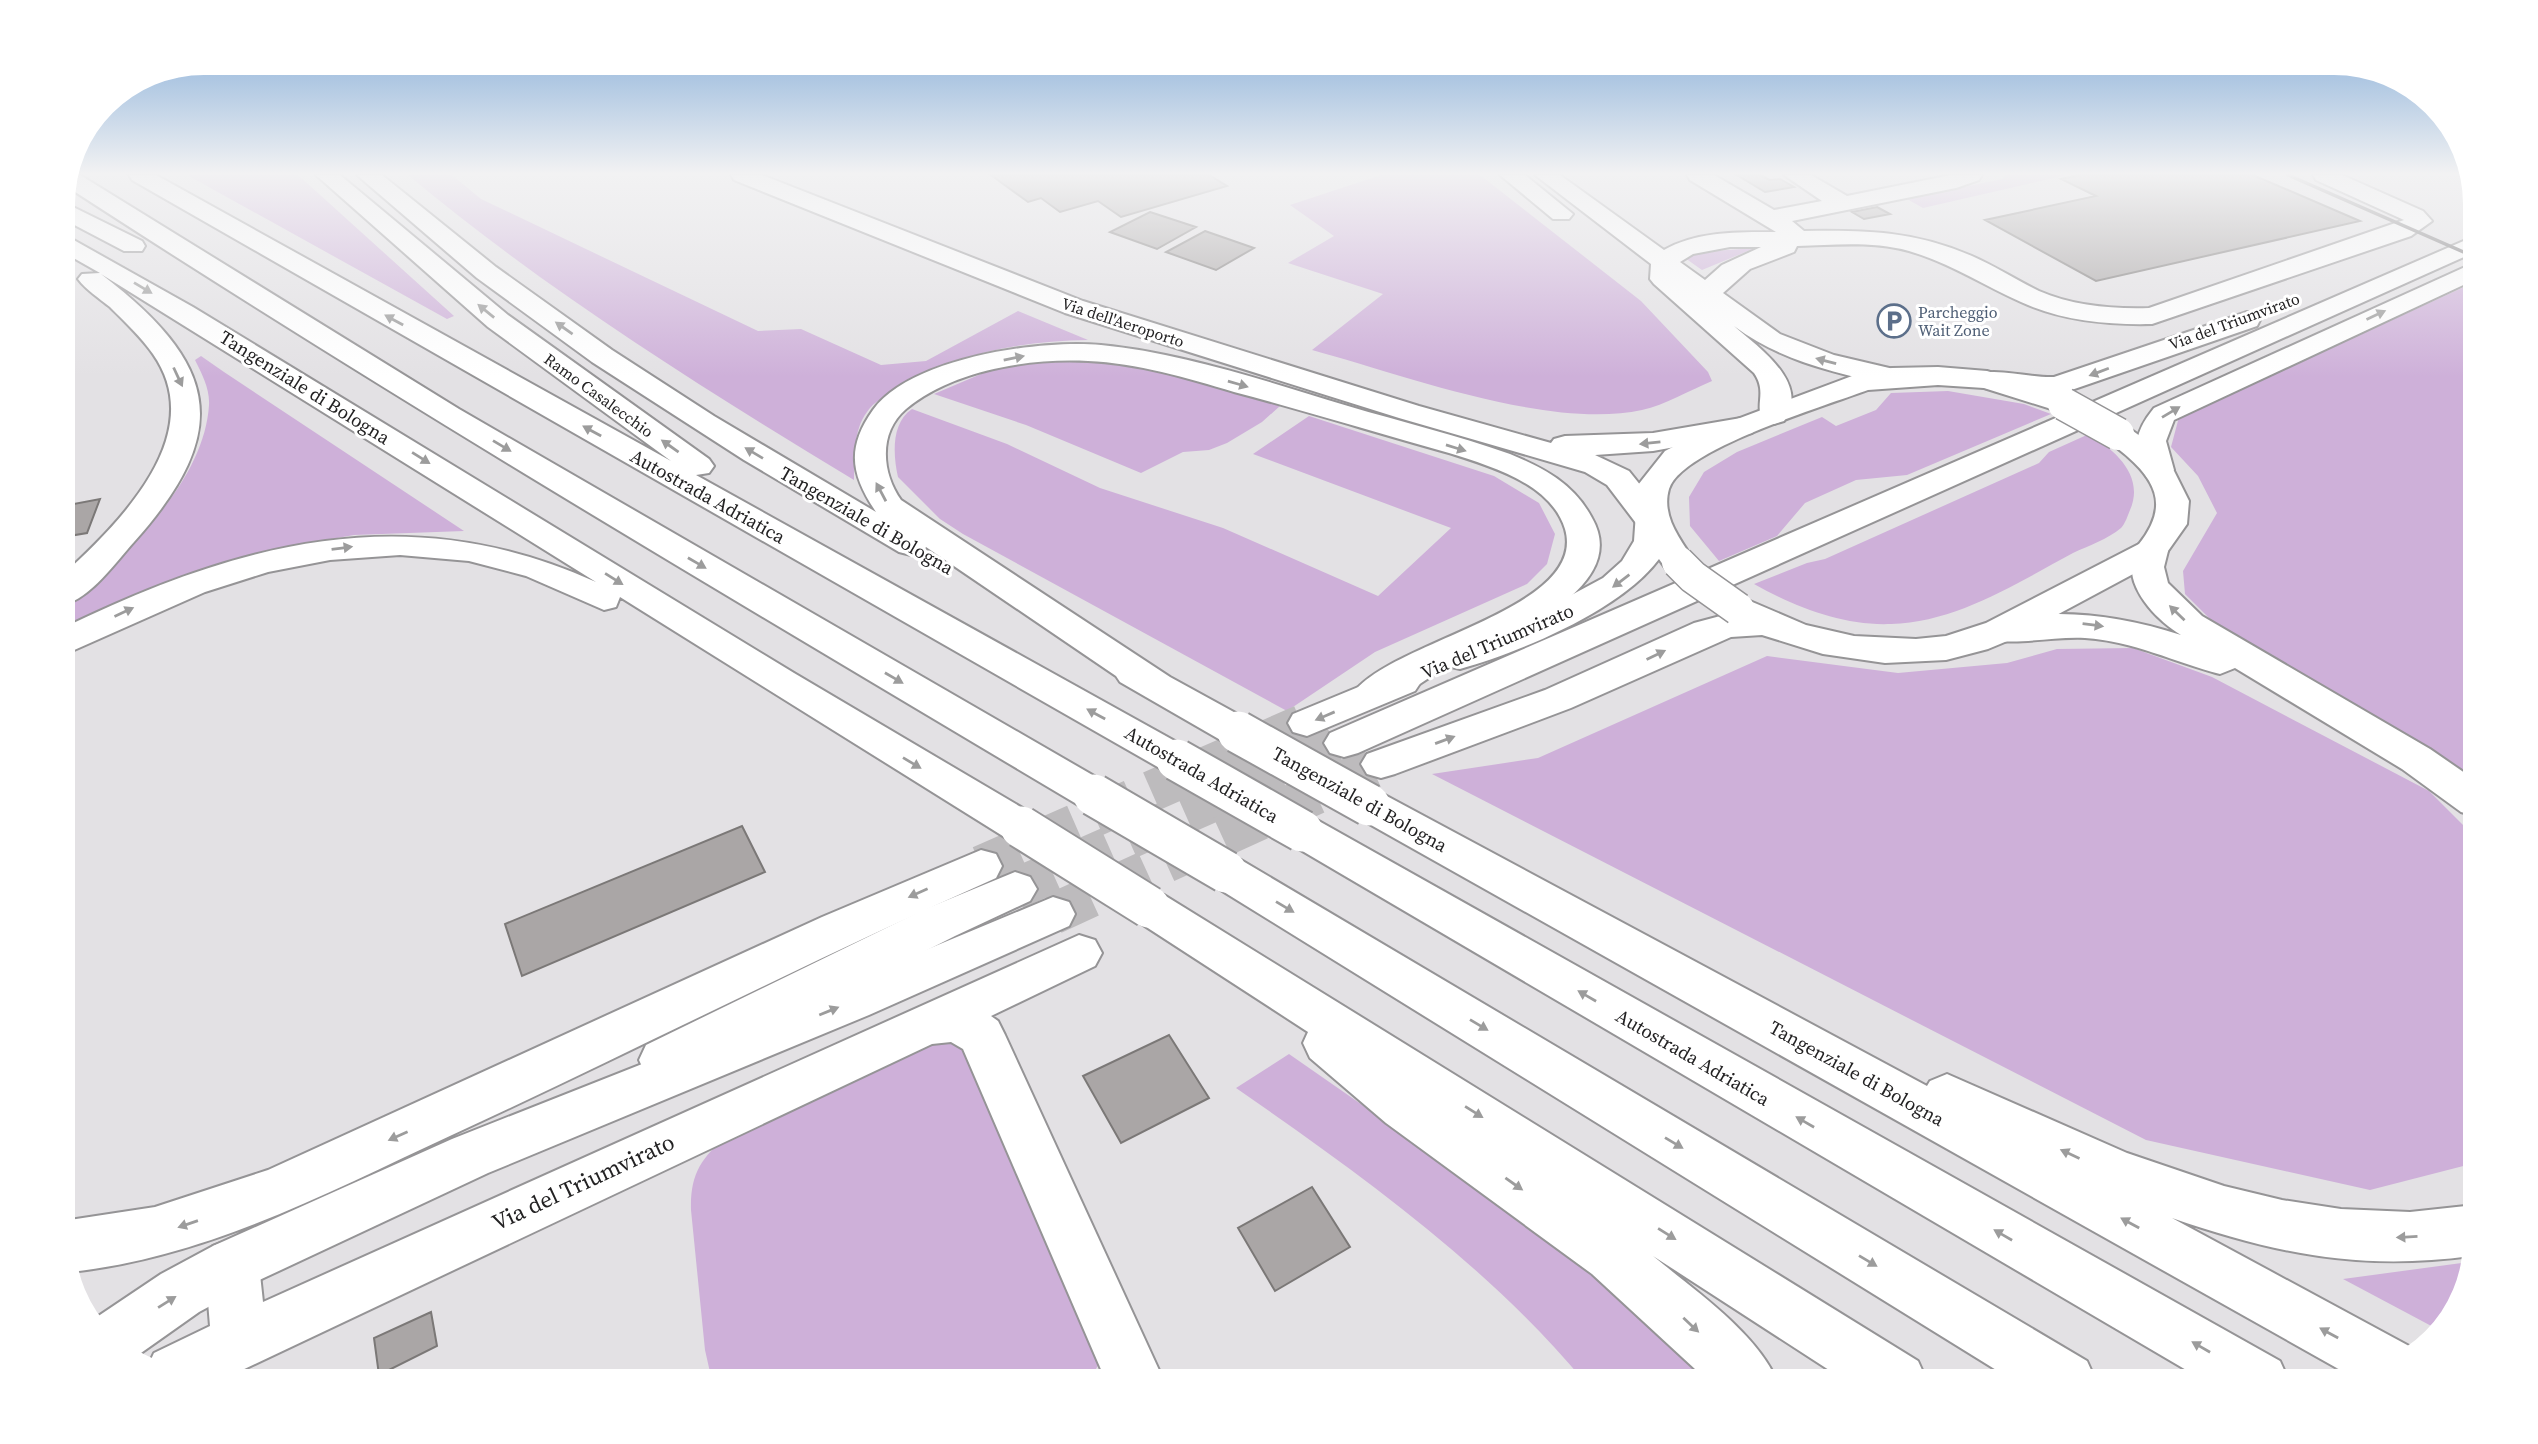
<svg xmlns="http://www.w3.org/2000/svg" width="2538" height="1444" viewBox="0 0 2538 1444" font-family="'Source Serif 4',serif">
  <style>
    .green { fill: #ceb0d9 }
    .building { fill: #aaa6a6; stroke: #7b7877; stroke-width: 2 }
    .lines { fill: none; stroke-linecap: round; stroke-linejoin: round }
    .minor-tunnel { stroke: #bdbbbd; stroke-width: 41; stroke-dasharray: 41 21; stroke-linecap: butt }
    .major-tunnel { stroke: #bdbbbd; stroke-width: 41; stroke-dasharray: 41 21; stroke-linecap: butt }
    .minor-casing { stroke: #959496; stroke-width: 4 }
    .major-casing { stroke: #959496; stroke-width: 4 }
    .highway-casing { stroke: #959496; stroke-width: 4 }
    .minor { fill: #fff; fill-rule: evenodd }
    .major { fill: #fff; fill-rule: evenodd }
    .highway { fill: #fff; fill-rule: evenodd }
    .rail { stroke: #727072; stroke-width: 3.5 }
    .major-bridge-casing { stroke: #959496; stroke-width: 35; stroke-linecap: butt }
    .highway-bridge-casing { stroke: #959496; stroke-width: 45; stroke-linecap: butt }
    .major-bridge { stroke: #fff; stroke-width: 32 }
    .highway-bridge { stroke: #fff; stroke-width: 41 }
    .oneway { fill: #9c9c9c }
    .labels { text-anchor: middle; stroke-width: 6; stroke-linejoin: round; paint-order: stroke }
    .far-service-label { font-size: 16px; fill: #4e5e75; stroke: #fff; text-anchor: start }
    .far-street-label { font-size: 16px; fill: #232223; stroke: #fff }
    .street-label { font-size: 19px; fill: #232223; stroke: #fff }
    .near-street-label { font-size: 23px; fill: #232223; stroke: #fff }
  </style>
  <rect width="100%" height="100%" fill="#e3e1e4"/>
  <path class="green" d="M187,175H298L454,316L447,319Z
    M408,175H452L481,199L758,331L801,329L881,365L926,361L1018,311L1088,340C1021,341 955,353 897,389C887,395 873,402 867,412C853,430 855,458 854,480C699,386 547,291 408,175Z
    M1381,175H1480L1641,301L1708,372L1712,381C1690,390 1665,405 1642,410C1549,430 1404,375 1312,350L1383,294L1288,263L1334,236L1290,205Z
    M2006,175H2067L1923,208L1907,199L2002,179Z
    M1755,248L1702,270L1685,258L1700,252Z
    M2475,282V783L2442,757L2214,623L2185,594L2183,571L2217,513L2198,476L2171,447L2179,417Z
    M201,356L224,372L464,531L354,535L270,550L172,579L63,628V613C118,560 204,486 209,405C210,389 202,374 195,360Z
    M1038,359L1117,361L1189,377L1280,406L1262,422L1227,443L1209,450L1183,452L1141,473L1026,425L934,394L988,371Z
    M1948,391L2024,404L2051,414L1907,475L1856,480L1805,503L1777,536L1719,561L1690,526L1689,497L1704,472L1737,452L1822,417L1836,426L1876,410L1891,393Z
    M912,409L1007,444L1100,488L1223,528L1378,596L1451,528L1253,454L1309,416L1494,476L1539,503L1555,534L1547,564L1527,584L1375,652L1287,711L963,534L940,519L898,477C893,455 891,423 912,409Z
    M2089,434C2115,450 2145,476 2130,510C2128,515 2125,524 2121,528C2108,539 2088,546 2073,553C2017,583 1957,622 1891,624C1843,626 1795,607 1754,584L1807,563L1825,559L2039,463L2049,452Z
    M2133,648L2212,677L2429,791L2475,837V1163L2370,1190L2146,1140L1432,774L1538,758L1767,656L1898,673L2007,663L2057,649Z
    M942,1039L966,1042L1104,1355L1089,1381H712L705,1350L691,1210C690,1175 701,1157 728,1136Z
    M1289,1054L1450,1166L1586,1267L1713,1381H1584C1487,1265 1360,1174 1236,1088Z
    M2469,1262L2456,1310L2437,1329L2343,1279Z"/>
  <path class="building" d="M991,175H1209L1227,186L1121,217L1098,201L1060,212L1041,198L1028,202Z
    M1737,175H1760L1770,180L1780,179L1794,187L1765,192Z
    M2080,175H2253L2360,221L2096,281L1985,220L2096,196L2061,179Z
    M1877,207L1890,214L1864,219L1852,212Z
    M1150,212L1196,227L1157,249L1110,232Z
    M1205,231L1254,248L1216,270L1166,252Z
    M100,499L87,533L63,537V506Z
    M742,826L765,872L522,976L505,924Z
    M1169,1035L1209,1098L1121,1143L1083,1076Z
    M1312,1187L1350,1247L1275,1291L1238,1228Z
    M431,1312L437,1346L379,1375L374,1338Z"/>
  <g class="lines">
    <path class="minor-tunnel" d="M1015,889L1344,743"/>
    <path class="major-tunnel" d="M981,866L1307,723
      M1053,914L1381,764"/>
    <defs>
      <path id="minor" d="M731,175H762L1083,301L1419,406L1551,443L1554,439L1565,436L1653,433L1741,418L1752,421L1756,427L1752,433L1653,451L1595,455L1629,471L1666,517L1670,524L1666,531L1654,534L1642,531L1607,485L1585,472L1399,418L1065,313L734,180Z
        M1500,175H1525L1573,214L1569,219H1553Z
        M1535,175H1560L1664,250C1697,231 1739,232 1776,232L1690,180L1687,175H1714L1774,210L1822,201L1784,175H1811L1847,196L1951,175H1982L1979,180L1956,188L1792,221L1804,231C1866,230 1914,231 1972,256C1995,266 2016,280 2039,291C2073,306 2112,309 2149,308L2404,220L2316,180L2313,175H2342L2423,211L2432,221L2411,236L2152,324C2108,325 2062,321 2021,302C1983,285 1950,263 1909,251C1872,241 1834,245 1797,246L1794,252L1750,269L1723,293L1780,334L1834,355L1902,371L1906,377L1902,383L1892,386C1835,372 1782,362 1734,326C1759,348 1811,383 1784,421L1774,424L1764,421C1753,406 1768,393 1754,373L1654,284L1650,279L1651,264ZM1730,247H1761L1722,265L1705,280L1680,262L1693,254Z
        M2475,236V252L1358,753L1344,757L1330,753L1324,743L1330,733Z
        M2465,267L2475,271L2474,280L2174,420L2166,441L2174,470L2169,477L2158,479L2147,477C2129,451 2136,430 2154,408Z
        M2247,312L2257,314L2260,320L2257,326L2057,395C2030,396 2003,393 1977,386L1973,380L1977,374C2000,368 2029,378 2054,377Z
        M1015,872L1030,877L1037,889L1030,901L955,936L680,1075L663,1081L646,1075L639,1060L646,1045L923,910Z
        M1079,935L1095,940L1102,953L1095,966L991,1016L998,1021L1005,1035L1164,1381H1106L963,1049L951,1042L932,1044L219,1381H205L148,1366L154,1353L210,1326L205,1265L213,1246L232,1239L251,1246L259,1265L263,1302Z"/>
      <path id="major" d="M1938,367L1987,371L2074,398L2079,404L2074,410L2064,413L1984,388L1938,385L1868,390C1828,405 1681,449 1669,489C1661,517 1681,540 1695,562L1690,569L1678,572L1666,569L1659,559C1621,610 1521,652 1460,669L1447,666L1442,657L1447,648L1551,606L1603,578L1622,561L1634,541L1638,485L1665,451L1700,433L1852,376L1892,368Z
        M2118,425L2129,428L2148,442L2174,471L2189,501L2187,524L2163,558L2012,639L1988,649L1946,660L1885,663L1823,654L1762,635L1731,637L1571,708L1395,774L1381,778L1367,774L1361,764L1367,754L1545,690L1694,623L1724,615L1720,609L1726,601L1738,598L1750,601L1806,625L1854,636L1916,639L1946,636L1986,623L2139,544C2166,510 2160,485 2128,457C2119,449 2109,443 2103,434L2107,428Z
        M1402,669L1415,673L1421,682L1415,691L1307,736L1293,732L1288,723L1293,714Z
        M981,850L996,854L1002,866L996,878C813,959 634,1051 452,1135C329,1192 208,1257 71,1272L63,1248V1221L155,1207L268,1170L822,917Z
        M1053,897L1069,902L1075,914L1069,926L869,1015L488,1173L251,1284L199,1312L131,1360L91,1321L161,1274L213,1246L452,1139L837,987Z"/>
      <path id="highway" d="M69,175H80L459,409L1108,784L1114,795L1108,806L1094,810L1080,806C739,603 398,402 66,186Z
        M129,175H156L671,461L488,327L316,175H340L508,315L709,459L714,466L709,473L696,475L1191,750L1197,760L1191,770L1177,774L1163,770L132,180Z
        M357,175H382L496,267L612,350L714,416L876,512C851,475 846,448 873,410C910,358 1041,339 1101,345C1184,353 1268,382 1348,406C1402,422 1457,435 1510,454C1544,468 1574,484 1592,518C1633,589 1502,639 1455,662C1427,676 1387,714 1357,705L1351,696C1385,641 1589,611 1565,529C1551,483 1490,466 1449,453C1377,433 1306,411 1234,392C1187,378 1137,363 1088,361C1029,358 953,370 906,409C878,433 882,473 901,500L1170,677L1252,722L1257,732L1252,742L1238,746L1224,742L1120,682L1116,676L926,547L923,552L911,555L899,552L744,460L592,362L477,278Z
        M63,202L142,241L145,246L142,251H124L63,219Z
        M63,234L193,307L794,673L1036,816L1042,827L1036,838L1021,843L1006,838L620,597L616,607L604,610L526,576L469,561L400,555L330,560L268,572L205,592L63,655V628C240,542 409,497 596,582L101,274C217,363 235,429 134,542C115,563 91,598 63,605V575C119,523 210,435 153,354C141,337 125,322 110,307C99,298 86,290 78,279L82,274L100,273L63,252Z
        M2151,541L2163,544L2168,551L2164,567L2168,583L2202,616L2430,749L2475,780V816L2461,812L2402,769L2235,668L2220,674C2174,662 2133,641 2085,638C2055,636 2014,646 1988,639L1983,631L1988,623C2052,606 2119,615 2181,635C2152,617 2116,578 2139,544Z
        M1369,790L1383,794L1927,1086L1930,1081L1947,1074L2127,1153L2224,1186L2282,1200L2341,1209L2410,1212L2475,1205V1240L2471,1256C2361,1271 2276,1254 2172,1218L2409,1346L2412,1354L2405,1362L2351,1376L1355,816L1349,805L1355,794Z
        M1302,815L1317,820L2280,1361L2289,1381H2205L1287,842L1281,831L1287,820Z
        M1226,855L1241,860L2087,1361L2096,1381H2014L1211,884L1205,872L1211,860Z
        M1149,890L1164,895L1918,1361L1927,1381H1846L1653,1256C1693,1289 1757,1333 1777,1381H1708L1592,1274L1386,1123L1310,1058L1303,1043L1308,1032L1134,919L1127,907L1134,895Z"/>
    </defs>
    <use href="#minor" class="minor-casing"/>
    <use href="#major" class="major-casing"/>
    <use href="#highway" class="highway-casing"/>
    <use href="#minor" class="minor"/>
    <use href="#major" class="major"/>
    <use href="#highway" class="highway"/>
    <path class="rail" d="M2288,175L2475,257"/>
    <defs>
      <path id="major-bridge" d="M2064,404L2118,434
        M1678,562L1693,577L1738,609"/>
      <path id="highway-bridge" d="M1238,732L1369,805
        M1177,760L1302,831
        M1094,795L1226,872
        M1021,827L1149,907"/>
    </defs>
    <use href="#major-bridge" class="major-bridge-casing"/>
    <use href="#highway-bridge" class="highway-bridge-casing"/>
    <use href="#major-bridge" class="major-bridge"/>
    <use href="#highway-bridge" class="highway-bridge"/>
  </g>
  <defs><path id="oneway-solid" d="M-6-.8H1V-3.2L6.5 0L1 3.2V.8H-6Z" transform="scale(1.75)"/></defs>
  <g class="oneway">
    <use href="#oneway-solid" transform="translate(143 288) rotate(31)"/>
    <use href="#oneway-solid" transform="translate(486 311) rotate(-141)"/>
    <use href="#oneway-solid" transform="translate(2376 315) rotate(-25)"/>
    <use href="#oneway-solid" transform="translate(394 320) rotate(-151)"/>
    <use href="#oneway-solid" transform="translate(564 328) rotate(-145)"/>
    <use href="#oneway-solid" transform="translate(1014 358) rotate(-11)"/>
    <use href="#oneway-solid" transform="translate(1826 361) rotate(-165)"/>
    <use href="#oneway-solid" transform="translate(2099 372) rotate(159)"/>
    <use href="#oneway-solid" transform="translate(178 377) rotate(65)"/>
    <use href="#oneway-solid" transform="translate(1238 384) rotate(16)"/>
    <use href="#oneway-solid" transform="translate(2171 412) rotate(-31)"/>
    <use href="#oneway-solid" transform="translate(592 431) rotate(-151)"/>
    <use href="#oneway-solid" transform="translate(1650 443) rotate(174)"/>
    <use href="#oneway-solid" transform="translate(502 446) rotate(31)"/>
    <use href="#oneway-solid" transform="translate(670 446) rotate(-145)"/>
    <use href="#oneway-solid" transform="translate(1456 448) rotate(17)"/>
    <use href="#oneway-solid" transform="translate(754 453) rotate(-149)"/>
    <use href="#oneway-solid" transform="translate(421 458) rotate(32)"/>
    <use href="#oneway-solid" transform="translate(881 492) rotate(-118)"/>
    <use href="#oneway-solid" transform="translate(342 548) rotate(-7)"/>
    <use href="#oneway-solid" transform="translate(697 563) rotate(30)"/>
    <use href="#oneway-solid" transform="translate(614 579) rotate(32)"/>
    <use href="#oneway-solid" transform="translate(1621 581) rotate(143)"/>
    <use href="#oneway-solid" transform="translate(124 612) rotate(-25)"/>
    <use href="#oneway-solid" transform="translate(2177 613) rotate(-136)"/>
    <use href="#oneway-solid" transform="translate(2093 625) rotate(7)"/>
    <use href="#oneway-solid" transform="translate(1656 655) rotate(-26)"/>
    <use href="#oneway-solid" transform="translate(894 678) rotate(30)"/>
    <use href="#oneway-solid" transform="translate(1096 714) rotate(-151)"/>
    <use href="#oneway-solid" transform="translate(1325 716) rotate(157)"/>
    <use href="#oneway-solid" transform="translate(1445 740) rotate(-20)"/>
    <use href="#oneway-solid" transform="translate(912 763) rotate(31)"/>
    <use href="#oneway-solid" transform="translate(918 893) rotate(156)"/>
    <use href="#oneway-solid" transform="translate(1285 907) rotate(31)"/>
    <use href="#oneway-solid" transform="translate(1587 996) rotate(-150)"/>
    <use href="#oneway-solid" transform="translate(829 1011) rotate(-22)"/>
    <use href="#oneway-solid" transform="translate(1479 1025) rotate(31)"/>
    <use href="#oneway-solid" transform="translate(1474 1112) rotate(32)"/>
    <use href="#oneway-solid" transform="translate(1805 1122) rotate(-150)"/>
    <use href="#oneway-solid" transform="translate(398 1136) rotate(156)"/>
    <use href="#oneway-solid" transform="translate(1674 1143) rotate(31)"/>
    <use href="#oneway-solid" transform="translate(2070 1154) rotate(-155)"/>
    <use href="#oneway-solid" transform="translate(1514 1184) rotate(35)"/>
    <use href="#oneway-solid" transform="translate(2130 1223) rotate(-151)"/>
    <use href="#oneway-solid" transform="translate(188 1224) rotate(161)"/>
    <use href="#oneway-solid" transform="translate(1667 1234) rotate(32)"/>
    <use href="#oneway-solid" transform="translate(2003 1235) rotate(-150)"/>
    <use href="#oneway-solid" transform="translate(2407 1237) rotate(177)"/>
    <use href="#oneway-solid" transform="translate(1868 1261) rotate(31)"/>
    <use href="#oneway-solid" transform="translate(167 1302) rotate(-32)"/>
    <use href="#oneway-solid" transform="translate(1691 1325) rotate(43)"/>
    <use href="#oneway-solid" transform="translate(2329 1333) rotate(-151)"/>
    <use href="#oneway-solid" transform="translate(2201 1347) rotate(-150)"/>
  </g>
  <linearGradient id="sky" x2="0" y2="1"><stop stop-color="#75a3d4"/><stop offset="0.46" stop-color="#f2f2f3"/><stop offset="1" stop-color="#f2f2f3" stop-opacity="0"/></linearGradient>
  <rect width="2538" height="377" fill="url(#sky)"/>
  <defs>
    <symbol id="parking-ring" viewBox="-11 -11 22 22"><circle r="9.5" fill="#fff" stroke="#5c6f8a" stroke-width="1.5"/><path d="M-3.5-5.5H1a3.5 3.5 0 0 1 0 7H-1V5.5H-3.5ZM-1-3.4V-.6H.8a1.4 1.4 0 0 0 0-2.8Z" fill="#5c6f8a"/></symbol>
  </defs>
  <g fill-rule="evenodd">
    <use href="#parking-ring" x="1875" y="302" width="38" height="38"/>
  </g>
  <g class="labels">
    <g class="far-service-label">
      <text x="1918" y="318">Parcheggio<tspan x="1918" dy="18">Wait Zone</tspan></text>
    </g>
    <g class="far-street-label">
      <text transform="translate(2234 321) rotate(-20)" y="6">Via del Triumvirato</text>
      <text transform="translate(1123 322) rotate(18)" y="6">Via dell'Aeroporto</text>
      <text transform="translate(599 395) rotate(36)" y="6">Ramo Casalecchio</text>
    </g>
    <g class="street-label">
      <text transform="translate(305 387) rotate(32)" y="7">Tangenziale di Bologna</text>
      <text transform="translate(708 496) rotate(29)" y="7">Autostrada Adriatica</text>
      <text transform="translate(867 520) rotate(30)" y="7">Tangenziale di Bologna</text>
      <text transform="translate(1497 641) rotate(-23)" y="7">Via del Triumvirato</text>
      <text transform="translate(1202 774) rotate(30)" y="7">Autostrada Adriatica</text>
      <text transform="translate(1360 799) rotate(29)" y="7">Tangenziale di Bologna</text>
      <text transform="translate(1693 1057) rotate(30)" y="7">Autostrada Adriatica</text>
      <text transform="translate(1857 1073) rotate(29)" y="7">Tangenziale di Bologna</text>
    </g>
    <g class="near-street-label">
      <text transform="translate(583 1182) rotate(-25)" y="8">Via del Triumvirato</text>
    </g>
  </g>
  <path d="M0 0H2538V1444H0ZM204 75H2334A129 129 0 0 1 2463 204V1240A129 129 0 0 1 2334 1369H204A129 129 0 0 1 75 1240V204A129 129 0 0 1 204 75Z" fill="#fff" fill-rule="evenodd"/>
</svg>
